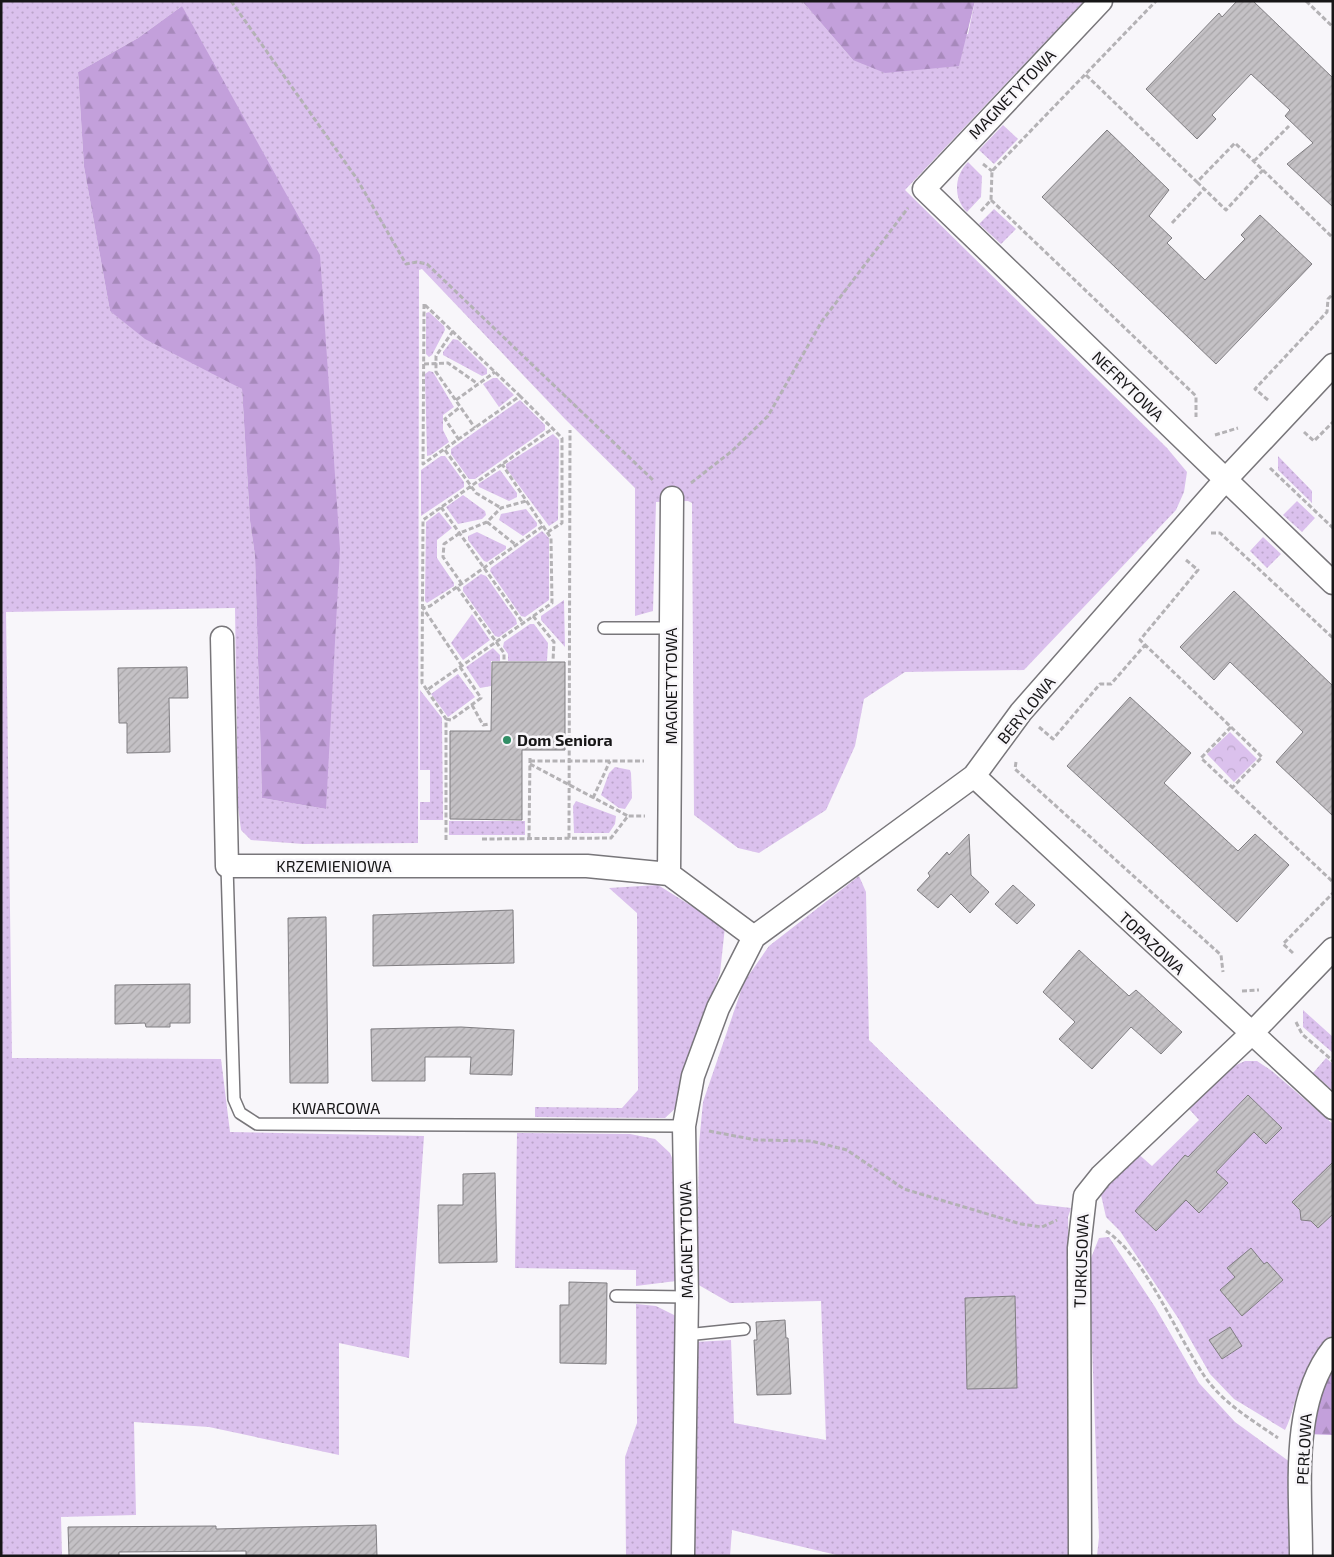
<svg xmlns="http://www.w3.org/2000/svg" width="1334" height="1557" viewBox="0 0 1334 1557" font-family="'Exo 2',sans-serif">
  <style>
    .grass { fill: url(#grass-dots); fill-rule: evenodd }
    .forest { fill: url(#forest-firs) }
    .park { fill: url(#park-crowns) }
    .building { fill: url(#building-hatch); stroke: #807e82 }
    .lines { fill: none; stroke-linecap: round; stroke-linejoin: round }
    .lane-casing { stroke: #78767a; stroke-width: 14 }
    .street-casing { stroke: #78767a; stroke-width: 25 }
    .path { stroke: #b4b2b5; stroke-width: 3; stroke-dasharray: 5 2.5; stroke-linecap: butt }
    .lane { stroke: #fff; stroke-width: 11 }
    .street { stroke: #fff; stroke-width: 22 }
    .poi-dot { fill: #318e66; stroke: #f8f6fa; stroke-width: 2 }
    .labels { text-anchor: middle; stroke-width: 5; stroke-linejoin: round; paint-order: stroke }
    .street-label { font-size: 16px; fill: #171617; stroke: #f8f6fa }
    .poi-label { font-size: 16px; font-weight: bold; fill: #171617; stroke: #f8f6fa; text-anchor: start }
  </style>
  <defs>
    <pattern id="grass-dots" width="8" height="8" patternUnits="userSpaceOnUse" patternTransform="scale(1.25)"><rect width="8" height="8" fill="#dbc1ed"/><path d="M2 2h.1M6 6h.1" fill="none" stroke="#bba5ca" stroke-width="1.8" stroke-linecap="round"/></pattern>
    <pattern id="forest-firs" width="22" height="20" patternUnits="userSpaceOnUse" patternTransform="scale(1.25)"><rect width="22" height="20" fill="#c3a0db"/><path d="M5 1l3.5 6h-7zM16 11l3.5 6h-7z" fill="#a789bb"/></pattern>
    <pattern id="park-crowns" width="20" height="18" patternUnits="userSpaceOnUse" patternTransform="scale(1.25)"><rect width="20" height="18" fill="#dbc1ed"/><path d="M2 6a3 3 0 1 1 6 0M12 15a3 3 0 1 1 6 0" fill="none" stroke="#bba5ca"/></pattern>
    <pattern id="building-hatch" width="6" height="6" patternUnits="userSpaceOnUse" patternTransform="scale(1.25)"><rect width="6" height="6" fill="#c4c1c5"/><path d="M-1 1l2-2M0 6l6-6M5 7l2-2" fill="none" stroke="#a8a5a8"/></pattern>
  </defs>
  <rect width="100%" height="100%" fill="#f8f6fa"/>
  <path class="grass" d="M1,1H802L853,60L968,34L975,1H1084L905,190L1167,448L1187,472L1184,492L1176,510L1024,670L905,672L864,699L855,746L826,810L759,853L738,848L694,815L692,503L688,501L656,502L653,611L635,616V488L565,419L422,269L419,270L418,843L303,844L251,840L241,830L238,807L235,608L6,612L12,1058L221,1059L230,1132L424,1136L409,1358L339,1343V1455L209,1427L134,1422L136,1515L61,1517L62,1556H1ZM182,6L326,809L262,798L255,556L250,521L242,389L110,311L84,167L78,72L138,38Z
    M1003,125L1018,139L994,164L979,150Z
    M968,162L982,176L981,197L967,212C953,198 954,176 968,162Z
    M994,209L1016,229L1001,244L979,224Z
    M429,312L444,326L445,330L432,355L429,357L426,354V313Z
    M453,339L458,340L487,369V374L482,376L443,355V352Z
    M429,371L433,372L454,407L443,415V430L449,442L431,455L427,456L425,374Z
    M493,378H497L514,395L499,407L483,384Z
    M520,400L545,425V430L475,479H469L451,454V449Z
    M553,434L559,440L558,520L549,526L506,468V464Z
    M441,456H445L464,482V487L421,516V470Z
    M1278,456L1312,491V503L1278,470Z
    M500,470L517,493V497L509,501L479,487L478,484Z
    M463,495L485,511L486,515L482,519L458,524L446,507Z
    M1297,501L1315,518L1302,532L1283,515Z
    M526,509L537,523V526L523,536L499,520L501,514Z
    M439,512L452,528L437,540V558L454,583V586L427,603L425,601L426,522Z
    M542,531L549,538V600L525,617L521,616L490,571L491,568Z
    M477,532L506,546V549L487,562L484,561L468,540V536Z
    M1263,537L1281,554L1267,568L1250,551Z
    M481,574L486,576L516,619L517,624L499,637L495,636L463,591V587Z
    M564,600L565,647L541,620V616Z
    M472,614L490,640L463,660L451,643Z
    M530,624H534L548,643L547,661H508V654L503,647L504,642Z
    M493,648L500,655V661H491V686L480,688L466,667Z
    M458,674L475,697L448,717L431,694Z
    M420,690L442,718L443,820H420V802H430V770H420Z
    M615,767L630,770L631,773L632,798L625,809L619,808L601,795L609,773Z
    M576,801L616,816L615,824L609,833H574L573,806Z
    M449,821H525V835H449Z
    M859,876L866,892L869,1040L1036,1204L1071,1208L1068,1217L1074,1556H841L732,1530L730,1556H692L695,1342L731,1340L734,1423L826,1440L821,1301L730,1303L697,1284L699,1144L703,1102L744,982L769,946Z
    M658,885L725,927L720,973L696,1037L680,1104L665,1118L535,1117V1107L622,1108L638,1090L637,913L609,888Z
    M1303,1010L1333,1037V1053L1303,1027Z
    M1326,1058L1333,1064L1332,1090L1313,1073Z
    M1245,1061H1257L1272,1071L1333,1124V1334C1320,1349 1308,1365 1301,1384C1294,1399 1293,1415 1285,1430L1234,1399L1210,1374L1178,1318L1120,1231L1106,1217L1099,1186L1136,1152L1152,1166L1199,1120L1189,1109L1230,1068Z
    M517,1133L630,1134L655,1139L670,1153L677,1170L676,1281L636,1286V1270L515,1268Z
    M1109,1237L1155,1307L1199,1383L1235,1422L1290,1462L1289,1556H1097L1099,1537L1089,1263L1099,1238Z
    M636,1304L656,1306L676,1316L672,1556H626L625,1457L637,1423Z"/>
  <path class="forest" d="M802,1H975L959,66L885,73L853,60Z
    M182,6L320,255L340,549L326,809L262,798L255,556L250,521L242,389L145,339L110,311L84,167L78,72L138,38Z
    M1333,1362V1435L1307,1434Z"/>
  <path class="park" d="M1230,732L1257,759L1234,782L1207,754Z"/>
  <path class="building" d="M1237,1H1253L1333,78V207L1287,164L1313,143L1285,116L1290,110L1251,74L1212,115L1216,119L1197,139L1146,89L1219,13L1222,17Z
    M1107,130L1169,190L1149,216L1172,238L1167,243L1205,280L1245,239L1241,235L1260,215L1312,264L1216,364L1042,197Z
    M1234,591L1333,686V816L1276,762L1303,732L1230,662L1214,680L1180,647Z
    M492,662H565V750H522V820L450,819V731H491Z
    M187,667L188,698H169L170,752L127,753V723H119L118,668Z
    M1130,697L1191,753L1164,783L1238,851L1255,834L1289,865L1237,922L1067,766Z
    M969,834L971,875L989,892L970,913L951,894L938,908L917,890L930,876L928,873L947,852L949,855Z
    M1013,885L1035,905L1017,924L995,904Z
    M513,910L514,963L373,966V915Z
    M326,917L328,1083H290L288,918Z
    M1079,950L1129,996L1136,990L1182,1032L1161,1054L1131,1027L1092,1069L1059,1039L1075,1022L1043,992Z
    M190,984V1023H170V1027H146L145,1023L115,1024V985Z
    M461,1027L514,1030L512,1075L470,1074L471,1057H425V1081H372L371,1029Z
    M1248,1095L1282,1128L1266,1144L1254,1132L1216,1172L1228,1183L1199,1213L1186,1200L1156,1231L1135,1211L1185,1155L1188,1157Z
    M1333,1162V1214L1318,1228L1311,1221L1301,1220L1300,1210L1292,1202Z
    M495,1173L497,1262L439,1263L438,1205H463V1174Z
    M1251,1248L1264,1264L1267,1262L1283,1280L1242,1316L1220,1290L1235,1277L1227,1268Z
    M569,1282L607,1283L606,1364L560,1363V1305H569Z
    M1015,1296L1017,1388L967,1389L965,1298Z
    M785,1320L786,1338H788L791,1394L757,1395L754,1340H757L756,1322Z
    M1230,1327L1242,1346L1222,1359L1209,1340Z
    M376,1525L377,1556H246V1551L119,1552V1556H69L68,1527L216,1526V1529Z"/>
  <g class="lines">
    <defs>
      <path id="lane" d="M604,628H671
        M227,866L234,1099L240,1113L257,1124L684,1126
        M616,1296L687,1297
        M686,1335L744,1329"/>
      <path id="street" d="M1101,1L924,189L1333,583
        M222,638L227,866H587L669,874
        M974,776L1333,1108
        M669,874L672,498
        M669,874L754,937
        M683,1556L687,1297L684,1126L693,1076L718,1008L754,937L974,776L1021,712L1226,479L1333,365
        M1080,1556L1079,1248L1085,1196L1101,1176L1251,1034L1333,949
        M1301,1556C1301,1490 1290,1402 1333,1349"/>
    </defs>
    <use href="#lane" class="lane-casing"/>
    <use href="#street" class="street-casing"/>
    <path class="path" d="M231,1L357,179L406,264L417,262L427,264L654,481
      M1306,1L1333,27
      M1086,75L1197,182L1235,143L1333,238
      M1254,161L1289,126
      M983,164L992,171
      M1197,182L1226,210L1263,170
      M991,200L1196,396V417
      M981,211L991,200L992,171L1156,1
      M1172,223L1204,189
      M424,304L423,464L520,396L562,438V523L548,532
      M425,305L520,396
      M453,331L436,356V372L475,428
      M424,364L448,363L478,384
      M456,400L495,372
      M1268,400L1255,389L1327,312L1328,299L1333,294
      M1304,432L1314,441L1333,422
      M1215,435L1238,428
      M459,440L445,419L460,407
      M445,450L476,493L501,508
      M1270,468L1333,528
      M691,483L732,451L768,416L822,321L908,208
      M441,507L523,623
      M487,522L516,545
      M1211,533H1220L1333,638
      M1186,560L1198,570L1140,640L1231,727L1201,758L1333,882
      M462,584L443,557L444,544L460,533L487,522L501,508L526,501
      M457,587L504,653V660
      M533,616L554,642L553,660
      M462,666L423,608L430,606L543,526
      M427,690L422,683L423,520L552,429
      M472,705L483,725L489,724
      M446,719L451,720L481,698L460,667
      M1039,727L1053,739L1100,684H1111L1145,645
      M1231,727L1262,757L1232,788
      M530,761H644
      M1016,762L1015,769L1221,955L1223,972
      M530,764L628,816
      M593,798L610,761
      M529,838L530,757
      M569,838L570,430
      M482,839L611,838L628,816H645
      M446,840V719L427,690L552,603L551,538L502,464
      M1293,953L1283,944L1333,893
      M1242,991L1259,990
      M1296,1022L1302,1034L1333,1061
      M709,1131L756,1140L811,1141L847,1150L904,1189L1021,1224L1042,1227L1057,1220
      M1106,1231C1144,1255 1177,1335 1203,1374C1222,1403 1251,1419 1278,1438"/>
    <use href="#lane" class="lane"/>
    <use href="#street" class="street"/>
  </g>
  <circle class="poi-dot" cx="507" cy="740" r="5"/>
  <g class="labels">
    <g class="street-label">
      <text transform="translate(1012 94) rotate(-46)" y="6">MAGNETYTOWA</text>
      <text transform="translate(1128 386) rotate(44)" y="6">NEFRYTOWA</text>
      <text transform="translate(671 686) rotate(-90)" y="6">MAGNETYTOWA</text>
      <text transform="translate(1026 710) rotate(-51)" y="6">BERYLOWA</text>
      <text x="334" y="872">KRZEMIENIOWA</text>
      <text transform="translate(1152 943) rotate(43)" y="6">TOPAZOWA</text>
      <text x="336" y="1114">KWARCOWA</text>
      <text transform="translate(686 1240) rotate(-91)" y="6">MAGNETYTOWA</text>
      <text transform="translate(1081 1261) rotate(-88)" y="6">TURKUSOWA</text>
      <text transform="translate(1304 1449) rotate(-87)" y="6">PERŁOWA</text>
    </g>
    <g class="poi-label">
      <text x="517" y="746">Dom Seniora</text>
    </g>
  </g>
  <rect width="1334" height="1557" fill="none" stroke="#171617" stroke-width="5"/>
</svg>
